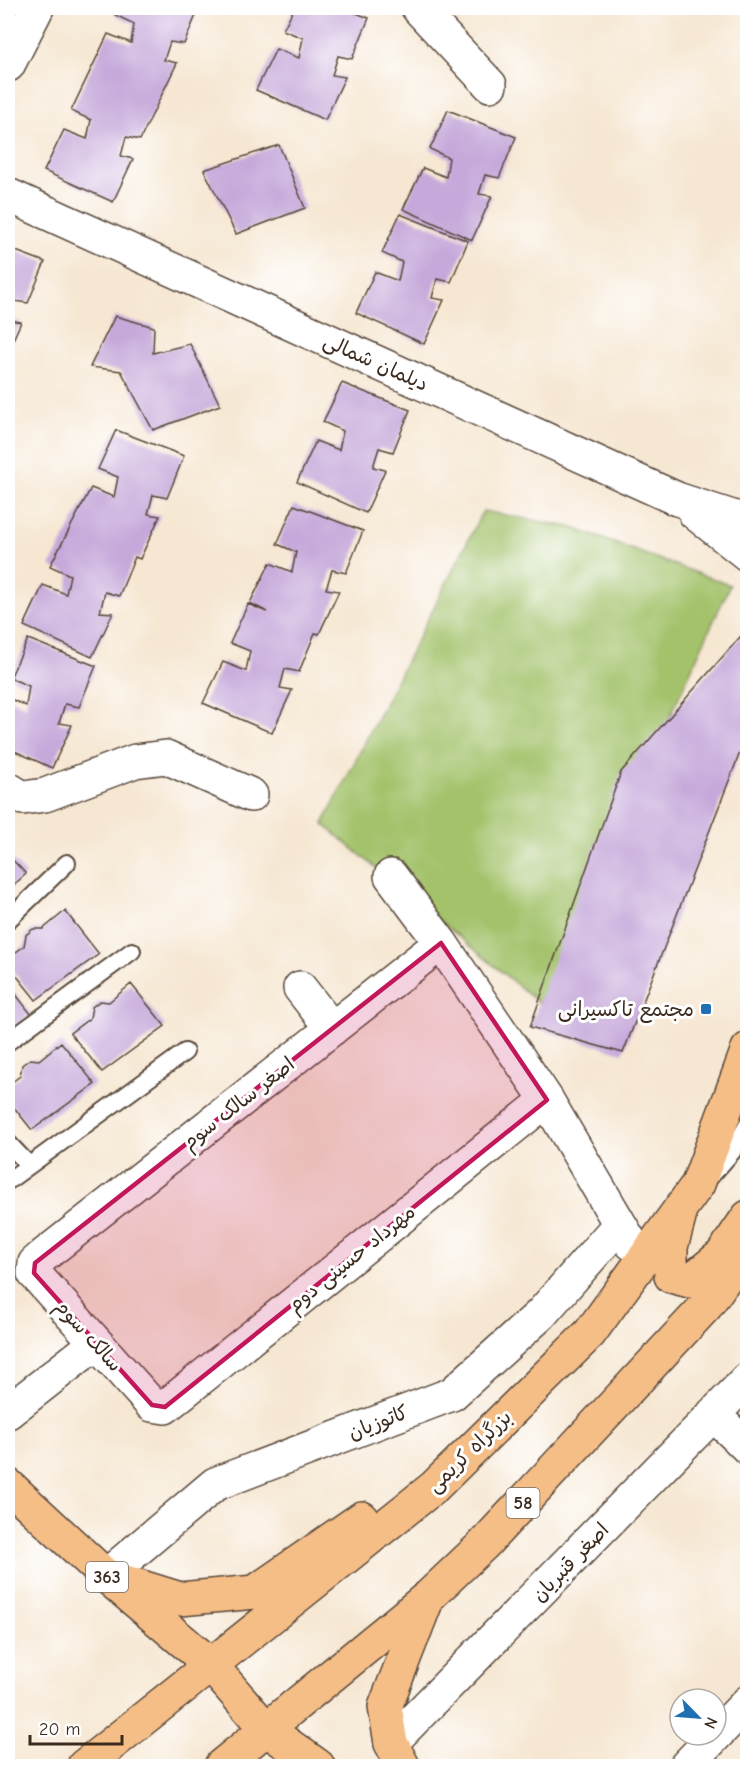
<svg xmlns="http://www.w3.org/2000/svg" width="755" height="1774" viewBox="0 0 755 1774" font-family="'Comic Neue','Playpen Sans Arabic',sans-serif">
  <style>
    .green { fill: #a3c26a; stroke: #6f7644; stroke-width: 1.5 }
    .building { fill: #c6a9da }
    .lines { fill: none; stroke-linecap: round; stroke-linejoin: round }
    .service-casing { stroke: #574639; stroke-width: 20 }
    .minor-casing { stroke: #574639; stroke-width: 36 }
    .tertiary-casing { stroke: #574639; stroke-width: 36 }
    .primary-casing { stroke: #574639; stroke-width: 36 }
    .trunk-casing { stroke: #574639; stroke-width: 36 }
    .service { stroke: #fff; stroke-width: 16 }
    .minor { stroke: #fff; stroke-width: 33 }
    .tertiary { stroke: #fff; stroke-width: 33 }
    .primary { stroke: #f6be87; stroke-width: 33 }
    .trunk { stroke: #f6be87; stroke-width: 33 }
    .marked { fill: #c2185b; fill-opacity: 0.2; stroke: #c2185b; stroke-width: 4.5; stroke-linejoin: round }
    .poi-dot { fill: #1f6fb2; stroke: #fff; stroke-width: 2 }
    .labels { text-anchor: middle; stroke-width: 6; stroke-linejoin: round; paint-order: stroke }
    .shield { fill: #fff; stroke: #766a62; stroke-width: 1.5 }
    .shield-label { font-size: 18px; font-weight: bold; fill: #3b2a1e }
    .street-label { font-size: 20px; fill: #3b2a1e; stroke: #fff }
    .poi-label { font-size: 20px; fill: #3b2a1e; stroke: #fff; text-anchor: end }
  </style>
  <rect width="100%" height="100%" fill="#fff"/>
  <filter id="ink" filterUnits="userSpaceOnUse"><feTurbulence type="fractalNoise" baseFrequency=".0167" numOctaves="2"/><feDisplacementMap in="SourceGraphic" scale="12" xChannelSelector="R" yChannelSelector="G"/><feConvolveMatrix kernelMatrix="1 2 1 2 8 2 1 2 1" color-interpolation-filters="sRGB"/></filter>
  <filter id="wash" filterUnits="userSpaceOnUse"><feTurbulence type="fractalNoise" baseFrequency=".008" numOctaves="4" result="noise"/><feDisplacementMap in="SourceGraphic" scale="24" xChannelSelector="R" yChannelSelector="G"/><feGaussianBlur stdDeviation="1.35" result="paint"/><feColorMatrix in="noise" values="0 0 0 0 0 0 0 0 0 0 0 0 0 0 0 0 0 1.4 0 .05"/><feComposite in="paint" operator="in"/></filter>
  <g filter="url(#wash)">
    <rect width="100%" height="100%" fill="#f6e7d2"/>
    <path class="green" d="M483,511L570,527L730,585L539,1003L323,824Z"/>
    <g id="blocks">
      <path class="building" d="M118,8H199L184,44L170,42L164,60L177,63L140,140L126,137L121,156L133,159L113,202L44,171L64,130L87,139L91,120L71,111L108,34L131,43L134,24L115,15Z
        M294,8H343L369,18L352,59L338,56L332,75L345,77L325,120L256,90L276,49L299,58L303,38L283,30Z
        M448,110L516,137L499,178L485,175L479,194L492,196L472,240L403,209L423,168L446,177L449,158L430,149Z
        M279,145L305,208L236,234L204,170Z
        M400,214L468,241L451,282L437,279L432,298L444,300L424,344L356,313L375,272L398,281L402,262L382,253Z
        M8,248L45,262L28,303L14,301L9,320L21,322L8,351Z
        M115,316L154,327L153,353L190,344L220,405L153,430L121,371L90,367Z
        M342,383L410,410L393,452L379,448L373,467L385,470L366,513L297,482L316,441L339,450L343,431L323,422Z
        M116,430L184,456L167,498L153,495L148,514L160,516L140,559L135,557L119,596L105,592L100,612L113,613L92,657L24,626L43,585L66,594L70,575L50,566L91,488L114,497L118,477L98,469Z
        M294,505L363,531L346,573L332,570L326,589L339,591L319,634L315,633L299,672L285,669L280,688L292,690L272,733L203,703L223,662L246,671L250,651L230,643L248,604L267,612L250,603L270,563L292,572L296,552L277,544Z
        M748,628V732L623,1053L530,1027L621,772Z
        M28,639L96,666L79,707L65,704L59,723L72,725L52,768L8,748V698L26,706L29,686L10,678Z
        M8,855L26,874L8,890Z
        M65,911L99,954L36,1000L8,965V958L24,946L26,935L33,929H43Z
        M8,984L31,1014L8,1032Z
        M131,984L165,1026L102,1072L70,1033L90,1018L92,1007L100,1001L109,1002Z
        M61,1042L95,1084L32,1130L8,1100V1085L20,1076L22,1065L30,1059L39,1060Z"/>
    </g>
  </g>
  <g filter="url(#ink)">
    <use href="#blocks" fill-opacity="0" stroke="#574639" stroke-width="1.5"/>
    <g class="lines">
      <defs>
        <path id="service" d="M8,920L67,863
          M8,1042L132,951
          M8,1143L28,1164
          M710,1177L732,1152L748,1124
          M8,1181L185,1052"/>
        <path id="minor" d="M418,8L490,85
          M8,789L23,798L45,795L135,761L166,757L251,795
          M391,876L441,943L547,1100L631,1243
          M441,943L43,1256L35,1263L34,1273L152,1405L165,1407L547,1100
          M300,988L332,1029
          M8,1412L96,1343
          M713,1414L748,1448
          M106,1576L215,1484L452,1394L541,1314L619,1225
          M716,1735L748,1702
          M391,1743L748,1379
          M686,1766L716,1735"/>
        <path id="tertiary" d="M8,65L37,8
          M8,195L677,499L748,522
          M695,513L748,555"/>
        <path id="primary" d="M8,1485L106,1576L210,1664
          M266,1729L318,1766"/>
        <path id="trunk" d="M679,1218L671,1247V1276L690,1281L722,1255L748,1217
          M106,1576L180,1599L255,1592L362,1518
          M210,1664L266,1729
          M84,1766L434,1487L590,1333L698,1184L748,1049
          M221,1766L429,1596L484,1544L706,1306L748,1246
          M403,1766L391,1743L385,1707L428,1597"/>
      </defs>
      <use href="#service" class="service-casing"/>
      <use href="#minor" class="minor-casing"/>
      <use href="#tertiary" class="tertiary-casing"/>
      <use href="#primary" class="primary-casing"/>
      <use href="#trunk" class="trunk-casing"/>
      <use href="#service" class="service"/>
      <use href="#minor" class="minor"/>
      <use href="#tertiary" class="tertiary"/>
      <use href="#primary" class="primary"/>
      <use href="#trunk" class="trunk"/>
    </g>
  </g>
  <path class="marked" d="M441,943L547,1100L165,1407L152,1405L34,1273L35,1263Z"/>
  <rect class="poi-dot" x="700" y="1003" width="12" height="12" rx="3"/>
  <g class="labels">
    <g class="shield">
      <rect x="506.5" y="1488" width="33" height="30" rx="4.5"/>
      <rect x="86" y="1562" width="42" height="30" rx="4.5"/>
    </g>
    <g class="shield-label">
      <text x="523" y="1509">58</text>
      <text x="107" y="1583">363</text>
    </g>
    <g class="street-label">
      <text transform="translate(376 362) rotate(24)" y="7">دیلمان شمالی</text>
      <text transform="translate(238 1103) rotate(-38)" y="7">اصغر سالک سوم</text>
      <text transform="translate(351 1258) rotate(-39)" y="7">مهرداد حسینی دوم</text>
      <text transform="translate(89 1335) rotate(48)" y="7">سالک سوم</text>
      <text transform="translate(378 1422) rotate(-21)" y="7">کاتوزیان</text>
      <text transform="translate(469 1451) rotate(-44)" y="7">بزرگراه کریمی</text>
      <text transform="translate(570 1562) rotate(-46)" y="7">اصغر قنبریان</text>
    </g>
    <g class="poi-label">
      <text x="694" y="1016">مجتمع تاکسیرانی</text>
    </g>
  </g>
  <rect width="755" height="1774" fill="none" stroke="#fff" stroke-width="30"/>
  <g transform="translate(698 1717) rotate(115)"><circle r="28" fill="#ffffff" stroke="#b1aaa5" stroke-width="1.5"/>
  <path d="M0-4.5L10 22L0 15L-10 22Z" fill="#1f6fb2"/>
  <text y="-9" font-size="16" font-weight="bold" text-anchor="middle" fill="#3b2a1e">N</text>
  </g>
  <path d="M30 1735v9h92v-9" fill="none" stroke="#3b2a1e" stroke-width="3"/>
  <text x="39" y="1735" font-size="18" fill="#3b2a1e" stroke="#ffffff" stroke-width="4.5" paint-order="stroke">20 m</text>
</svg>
